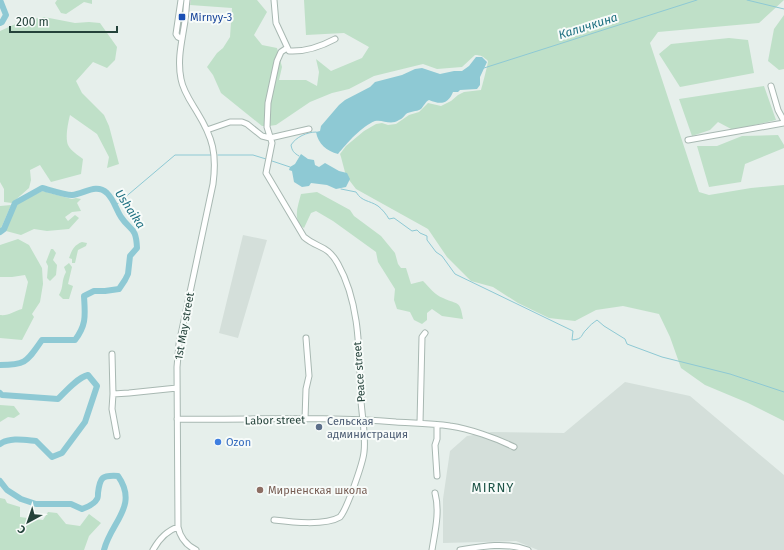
<svg xmlns="http://www.w3.org/2000/svg" width="784" height="550" viewBox="0 0 784 550" font-family="'Fira Sans',sans-serif">
  <style>
    .built { fill: #d4dfda }
    .green { fill: #bfe0c8 }
    .water { fill: #8ec9d4 }
    .lines { fill: none; stroke-linecap: round; stroke-linejoin: round }
    .stream { stroke: #8ec9d4; stroke-width: 1 }
    .river { stroke: #8ec9d4; stroke-width: 6 }
    .minor-casing { stroke: #a8b8b2; stroke-width: 7 }
    .minor { stroke: #fff; stroke-width: 5 }
    .transit-dot { fill: #1a4fb4; stroke: #f7fbf9; stroke-width: 1.5 }
    .service-dot { fill: #5c6f8a; stroke: #f7fbf9; stroke-width: 1.5 }
    .shop-dot { fill: #3f7fe0; stroke: #f7fbf9; stroke-width: 1.5 }
    .education-dot { fill: #8d6e63; stroke: #f7fbf9; stroke-width: 1.5 }
    .labels { text-anchor: middle; stroke-width: 4; stroke-linejoin: round; paint-order: stroke }
    .transit-label { font-size: 11px; fill: #164399; stroke: #f7fbf9; text-anchor: start }
    .street-label { font-size: 11px; fill: #24423a; stroke: #f7fbf9 }
    .service-label { font-size: 11px; fill: #4e5e75; stroke: #f7fbf9; text-anchor: start }
    .shop-label { font-size: 11px; fill: #366cbe; stroke: #f7fbf9; text-anchor: start }
    .education-label { font-size: 11px; fill: #785e54; stroke: #f7fbf9; text-anchor: start }
    .water-label { font-size: 12px; font-style: italic; fill: #1c6f80; stroke: #f7fbf9 }
    .quarter-label { font-size: 13px; letter-spacing: 1px; fill: #1f5548; stroke: #f7fbf9 }
  </style>
  <rect width="100%" height="100%" fill="#e6efeb"/>
  <path class="built" d="M243,235L267,240L238,338L219,333Z
    M625,382L690,396L784,475V550H538L516,541L443,543V499L450,451L467,436L492,432L564,433Z"/>
  <path class="green" d="M57,0H92V4L84,2L66,14L61,13L55,3Z
    M191,0H257L267,12L254,35L262,45L277,48L282,67L279,80H306L317,86L319,72L316,59L331,71L362,58L369,47L344,33L306,35L304,0H784L759,23L658,32L650,43L699,192L709,195L751,188L784,185V421L748,403L705,385L681,368L670,337L659,314L623,306L596,310L575,321L549,318L518,303L493,287L471,281L447,257L428,229L356,189L346,176L341,157L340,154L346,146L364,131L376,124L382,123L388,125L396,124L409,115L419,112L428,103L441,106L451,101L458,95L464,92L481,90C482,87 488,64 488,61C484,57 481,55 475,55L462,67L437,69L423,64L374,76L349,89L332,93L310,102L276,125L269,126H262L221,93L213,75L207,67L217,53L223,48L230,37L232,8L190,5Z
    M784,15V69L779,70L768,61L774,29Z
    M44,17L75,23L89,22L100,23L117,47L115,60L107,68L93,62L76,81L82,93L104,115L109,126L119,164L107,168L109,157L97,134L70,115C68,123 65,138 68,145C71,151 78,155 83,159L81,174L51,182L40,165L30,170L31,180L29,188L12,203L4,202V189L0,182V31L22,21Z
    M729,38L748,40L754,73L680,87L659,54L671,44Z
    M764,86L776,120L733,130L718,122L710,130L692,136L679,99Z
    M778,135L784,145V148L745,164L741,182L709,187L697,146H717L742,136Z
    M42,191L72,199L76,198L81,199L77,203L81,211L72,212L65,217L68,221L75,215L79,218L69,229L47,231L34,229L21,235L6,231L16,204Z
    M317,192L350,210L354,216L381,236L395,253L398,264L401,268H406L411,284L423,281C429,287 435,295 443,298C458,305 460,300 463,319L442,316L432,309L427,313V320L422,324L414,320L410,312L397,309L394,300L395,289L378,262L376,252L333,221L316,211L311,213L304,228C292,220 298,206 301,194Z
    M11,205L2,226L0,229V206Z
    M18,239L29,245L42,268L43,284L40,302L32,314L34,317L22,340L0,338V315C9,316 14,311 22,309L28,282L25,275L12,277H0V245Z
    M82,242L87,243L86,246L78,250L75,263H72V259L69,258C72,250 74,245 82,242Z
    M51,249H53L56,253L53,260L57,265L56,275L50,281L47,278L48,266L46,262Z
    M69,263L72,267L68,284L73,286L69,299H63L59,295C64,286 61,281 66,272L64,267Z
    M0,405L14,406L20,414L14,418L8,417L0,422Z
    M0,498L5,499L7,503L20,507V517L43,520L48,512L57,513L66,524L80,526L89,514L101,523L89,536L84,550H0Z"/>
  <path class="water" d="M476,57H482L487,62L480,77V85L477,89L460,90L458,92H453C448,104 441,105 429,100C425,102 424,106 421,109C416,112 410,111 406,114C404,116 402,119 399,120C390,126 383,119 375,121C362,126 347,143 338,154C327,151 318,144 316,132L320,131L321,126L339,105L345,100L370,87L375,82L402,75L415,69L422,68L440,74L454,71H462L469,66Z
    M301,154L308,159L314,160L315,165L319,167L325,163L339,171L347,173L350,179L346,187L336,189L327,185L311,183L309,186L302,187L294,182L292,171L289,170L290,167L295,164Z"/>
  <g class="lines">
    <path class="stream" d="M747,0L784,9
      M484,68L697,0
      M218,155H253L266,159
      M299,156C294,153 292,151 291,145C296,137 307,132 316,132
      M272,161L290,167
      M341,189L356,192C362,202 369,200 378,206C383,210 386,214 389,219L394,218L412,231L417,230L420,233L427,236V240L436,252L442,256L455,274L573,331L572,340C584,339 580,335 587,329C590,325 593,323 597,320L604,326L625,339L627,344L662,357L730,374L784,392
      M116,205L175,155H211"/>
    <path class="river" d="M0,23L2,22L6,15L0,0
      M0,232L4,229L15,203L42,188C50,190 64,195 72,195C84,194 96,183 107,193C114,200 116,209 121,217C131,232 136,226 137,248L130,256L128,274L125,280L119,289L105,291H94L84,296C85,315 87,324 75,340H42C27,361 27,365 0,365
      M0,393L2,395L58,399C66,391 77,378 88,375L97,386L85,422L62,453L52,457L36,441C25,440 10,437 0,444
      M0,481L7,490L21,499L36,504H71L82,509C87,507 94,505 97,499C98,498 98,495 98,493C100,477 102,475 118,476C139,506 111,522 104,550"/>
    <defs>
      <path id="minor" d="M181,0L176,34L178,37L182,39
        M187,0C186,7 186,14 185,21C182,41 177,59 181,79C183,91 191,102 197,112C213,138 217,154 213,184L179,344L177,367L178,527C180,537 186,545 196,550
        M274,0L276,23L289,51C306,52 320,47 335,39
        M771,86L778,110L784,121
        M207,130L230,122H242L247,124L262,136L270,138L309,129
        M688,140L784,123
        M112,354L113,394L129,393L177,388
        M113,394L112,409L117,436
        M177,419C250,420 323,416 396,422C414,423 433,423 450,426C470,429 496,438 514,447
        M305,419L306,389L309,376L306,338
        M420,423L422,337L425,333
        M437,425V439L435,445L437,476
        M274,520C291,522 325,526 340,517C347,509 363,463 364,452C366,437 362,416 361,401C359,356 361,305 338,264C327,244 318,249 304,237L266,173L272,143L267,127L268,103L277,61L281,52L287,48
        M153,550C159,539 166,531 178,527
        M432,550C435,531 440,512 435,493
        M460,550C483,546 506,542 528,550"/>
    </defs>
    <use href="#minor" class="minor-casing"/>
    <use href="#minor" class="minor"/>
  </g>
  <rect class="transit-dot" x="178" y="13" width="8" height="8" rx="2"/>
  <circle class="service-dot" cx="319" cy="427" r="4"/>
  <circle class="shop-dot" cx="218" cy="442" r="4"/>
  <circle class="education-dot" cx="260" cy="490" r="4"/>
  <g class="labels">
    <g class="transit-label">
      <text x="190" y="21">Mirnyy-3</text>
    </g>
    <g class="street-label">
      <text transform="translate(184 326) rotate(-80)" y="4">1st May street</text>
      <text transform="translate(359 372) rotate(-94)" y="4">Peace street</text>
      <text transform="translate(275 420) rotate(-1)" y="4">Labor street</text>
    </g>
    <g class="service-label">
      <text x="327" y="425">Сельская<tspan x="327" dy="13">администрация</tspan></text>
    </g>
    <g class="shop-label">
      <text x="226" y="446">Ozon</text>
    </g>
    <g class="education-label">
      <text x="268" y="494">Мирненская школа</text>
    </g>
    <g class="water-label">
      <text transform="translate(588 26) rotate(-18)" y="4">Каличкина</text>
      <text transform="translate(130 209) rotate(56)" y="4">Ushaika</text>
    </g>
    <g class="quarter-label">
      <text x="493" y="492">MIRNY</text>
    </g>
  </g>
  <g transform="translate(28 522) rotate(220)" stroke="#f7fbf9" stroke-width="3" paint-order="stroke">
  <path d="M0-3L7 15L0 10L-7 15Z" fill="#24423a"/>
  <text y="-6" font-size="11" font-weight="bold" text-anchor="middle" fill="#24423a">С</text>
  </g>
  <path d="M10 26v6h107v-6" fill="none" stroke="#24423a" stroke-width="2"/>
  <text x="16" y="26" font-size="12" fill="#24423a" stroke="#f7fbf9" stroke-width="3" paint-order="stroke">200 m</text>
</svg>
